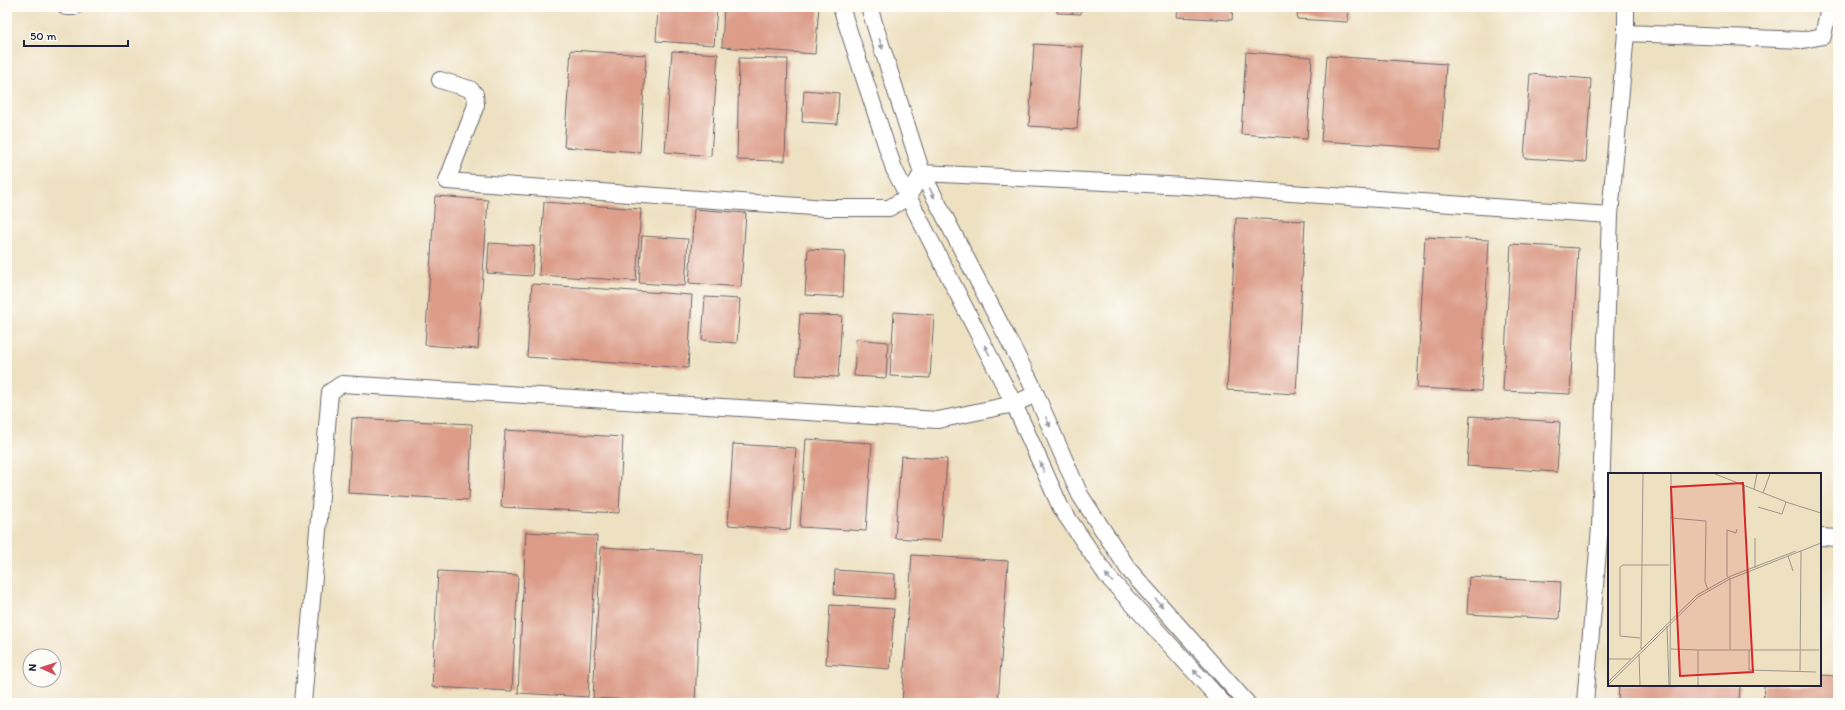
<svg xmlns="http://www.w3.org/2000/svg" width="1845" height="710" viewBox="0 0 1845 710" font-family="Itim,sans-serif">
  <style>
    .building { fill: #dc9c88 }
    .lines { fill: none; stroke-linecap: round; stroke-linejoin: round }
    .minor-casing { stroke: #69656a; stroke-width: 18 }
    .minor { stroke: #fff; stroke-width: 16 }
    .oneway { fill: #9c9ca7 }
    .inset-road { fill: none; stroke: #9c958c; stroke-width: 1 }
    .view { fill: #d62828; fill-opacity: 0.15; stroke: #d62828; stroke-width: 2 }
    .inset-edge { fill: none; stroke: #22223b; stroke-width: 2 }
  </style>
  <rect width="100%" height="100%" fill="#fdfcf7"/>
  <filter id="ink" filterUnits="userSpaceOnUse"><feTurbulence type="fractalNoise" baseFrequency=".025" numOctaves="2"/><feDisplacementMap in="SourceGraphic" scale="8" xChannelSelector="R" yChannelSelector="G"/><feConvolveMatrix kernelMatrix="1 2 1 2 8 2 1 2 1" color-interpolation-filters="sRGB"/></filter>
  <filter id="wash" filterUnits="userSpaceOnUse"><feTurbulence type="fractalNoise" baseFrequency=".012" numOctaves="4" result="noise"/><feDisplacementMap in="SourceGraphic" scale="16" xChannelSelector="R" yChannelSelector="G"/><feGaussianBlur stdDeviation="0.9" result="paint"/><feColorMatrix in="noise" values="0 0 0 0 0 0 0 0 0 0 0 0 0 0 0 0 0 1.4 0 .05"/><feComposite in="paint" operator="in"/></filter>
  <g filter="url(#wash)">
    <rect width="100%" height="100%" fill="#eee1c2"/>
    <g id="blocks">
      <path class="building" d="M658,7H717L714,45L656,41Z
        M724,7H819L815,54L722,47Z
        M1057,7H1081V14L1057,13Z
        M1178,7H1233L1232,20L1177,17Z
        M1298,7H1349L1348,22L1297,19Z
        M1034,44L1083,47L1077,129L1029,126Z
        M571,50L646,55L640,152L564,147Z
        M672,51L718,54L711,156L665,152Z
        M1246,52L1312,57L1307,139L1241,134Z
        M1327,56L1446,64L1441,149L1321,141Z
        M739,58L788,59L785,161L737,160Z
        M1530,74L1591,79L1586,162L1524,158Z
        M804,90L839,93L837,124L802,122Z
        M435,196L488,200L478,349L425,345Z
        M544,202L641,209L636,281L539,275Z
        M694,209L746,213L741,287L689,283Z
        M1236,218L1305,221L1296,394L1227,390Z
        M642,236L688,239L685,286L639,283Z
        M1425,237L1489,240L1481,391L1417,388Z
        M489,243L534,246L532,276L487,273Z
        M1511,244L1578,248L1570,394L1503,391Z
        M808,249L845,251L843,297L805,295Z
        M532,284L692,295L688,368L527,357Z
        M705,297L740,299L737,343L702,340Z
        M894,312L934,315L930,378L890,376Z
        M800,314L842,316L838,377L796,375Z
        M856,339L888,342L886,378L854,376Z
        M1470,416L1560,422L1557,472L1467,466Z
        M352,418L472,424L469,500L348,493Z
        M505,430L623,437L619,513L501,507Z
        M806,439L872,443L866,531L800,527Z
        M733,444L796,448L790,530L728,525Z
        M901,456L947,459L941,541L895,538Z
        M526,532L597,536L588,697L518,693Z
        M601,547L702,553L695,703L593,698Z
        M912,555L1008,561L998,703H902Z
        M835,570L895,574L894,599L834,595Z
        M438,571L518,575L512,691L432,687Z
        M1469,577L1561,582L1559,619L1467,614Z
        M830,605L894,609L890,669L826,664Z
        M1820,675L1838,676V703H1763L1764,685H1820Z
        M1619,685H1740L1739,703H1618Z"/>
    </g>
  </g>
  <g filter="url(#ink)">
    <use href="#blocks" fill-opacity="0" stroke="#69656a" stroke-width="1"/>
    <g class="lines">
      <defs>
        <path id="minor" d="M66,7H74
          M841,7L894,169L1014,404L1061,508L1107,576L1223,703
          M869,7L922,173L1031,383L1080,495L1129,570L1247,703
          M1626,33L1803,40L1823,36L1829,7
          M440,80L470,89L475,94L476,105L447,181L826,208H889L908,197L922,173L1187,186L1610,215
          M1609,528L1600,527L1610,215L1626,33V7
          M1820,537L1838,538
          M303,703L330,392L342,384L938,420L1014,404L1036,394
          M1585,703L1600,527"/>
      </defs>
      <use href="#minor" class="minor-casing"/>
      <use href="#minor" class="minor"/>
    </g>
    <defs><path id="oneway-solid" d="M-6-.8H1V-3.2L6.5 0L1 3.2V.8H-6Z"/></defs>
    <g class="oneway">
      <use href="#oneway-solid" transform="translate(881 44) rotate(72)"/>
      <use href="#oneway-solid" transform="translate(932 193) rotate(63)"/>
      <use href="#oneway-solid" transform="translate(987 350) rotate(-117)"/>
      <use href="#oneway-solid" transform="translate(1048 422) rotate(67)"/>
      <use href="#oneway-solid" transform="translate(1042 467) rotate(-114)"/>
      <use href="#oneway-solid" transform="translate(1109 578) rotate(-130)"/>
      <use href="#oneway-solid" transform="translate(1159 603) rotate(48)"/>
      <use href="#oneway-solid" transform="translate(1197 674) rotate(-132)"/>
    </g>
  </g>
  <g transform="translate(1608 473)">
    <rect width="213" height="213" fill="#eee1c2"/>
    <path class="inset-road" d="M107,1L181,30L213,40M136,12L137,37M146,16L149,1M155,20L162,1M150,34L174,41L178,29M63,45L98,48L97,109L100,117M180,83L185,98M147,95V65M59,153L61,212M32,165L12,163V94L15,92H61M33,176L35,1M63,176L90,177M122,176V106L119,103V57L128,60L129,56M141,177V197L208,199M31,181L32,212M0,186H23M192,198L193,78M0,209L89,122L123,103L188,78M0,212L90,124L122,106L213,70M62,212L63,1M90,212V177H211"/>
    <path class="view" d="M135,10L145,199L72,203L63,14Z"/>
    <rect width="213" height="213" class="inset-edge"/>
  </g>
  <rect width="1845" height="710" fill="none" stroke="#fdfcf7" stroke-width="24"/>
  <g transform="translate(42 668) rotate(273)"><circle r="19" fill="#fdfcf7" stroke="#a5a5ac"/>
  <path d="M0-3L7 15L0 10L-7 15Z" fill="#d1495b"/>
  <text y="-6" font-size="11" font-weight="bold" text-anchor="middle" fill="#22223b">N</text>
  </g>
  <path d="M24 40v6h104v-6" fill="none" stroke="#22223b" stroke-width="2"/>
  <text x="30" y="40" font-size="12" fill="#22223b" stroke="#fdfcf7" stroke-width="3" paint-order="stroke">50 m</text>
</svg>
